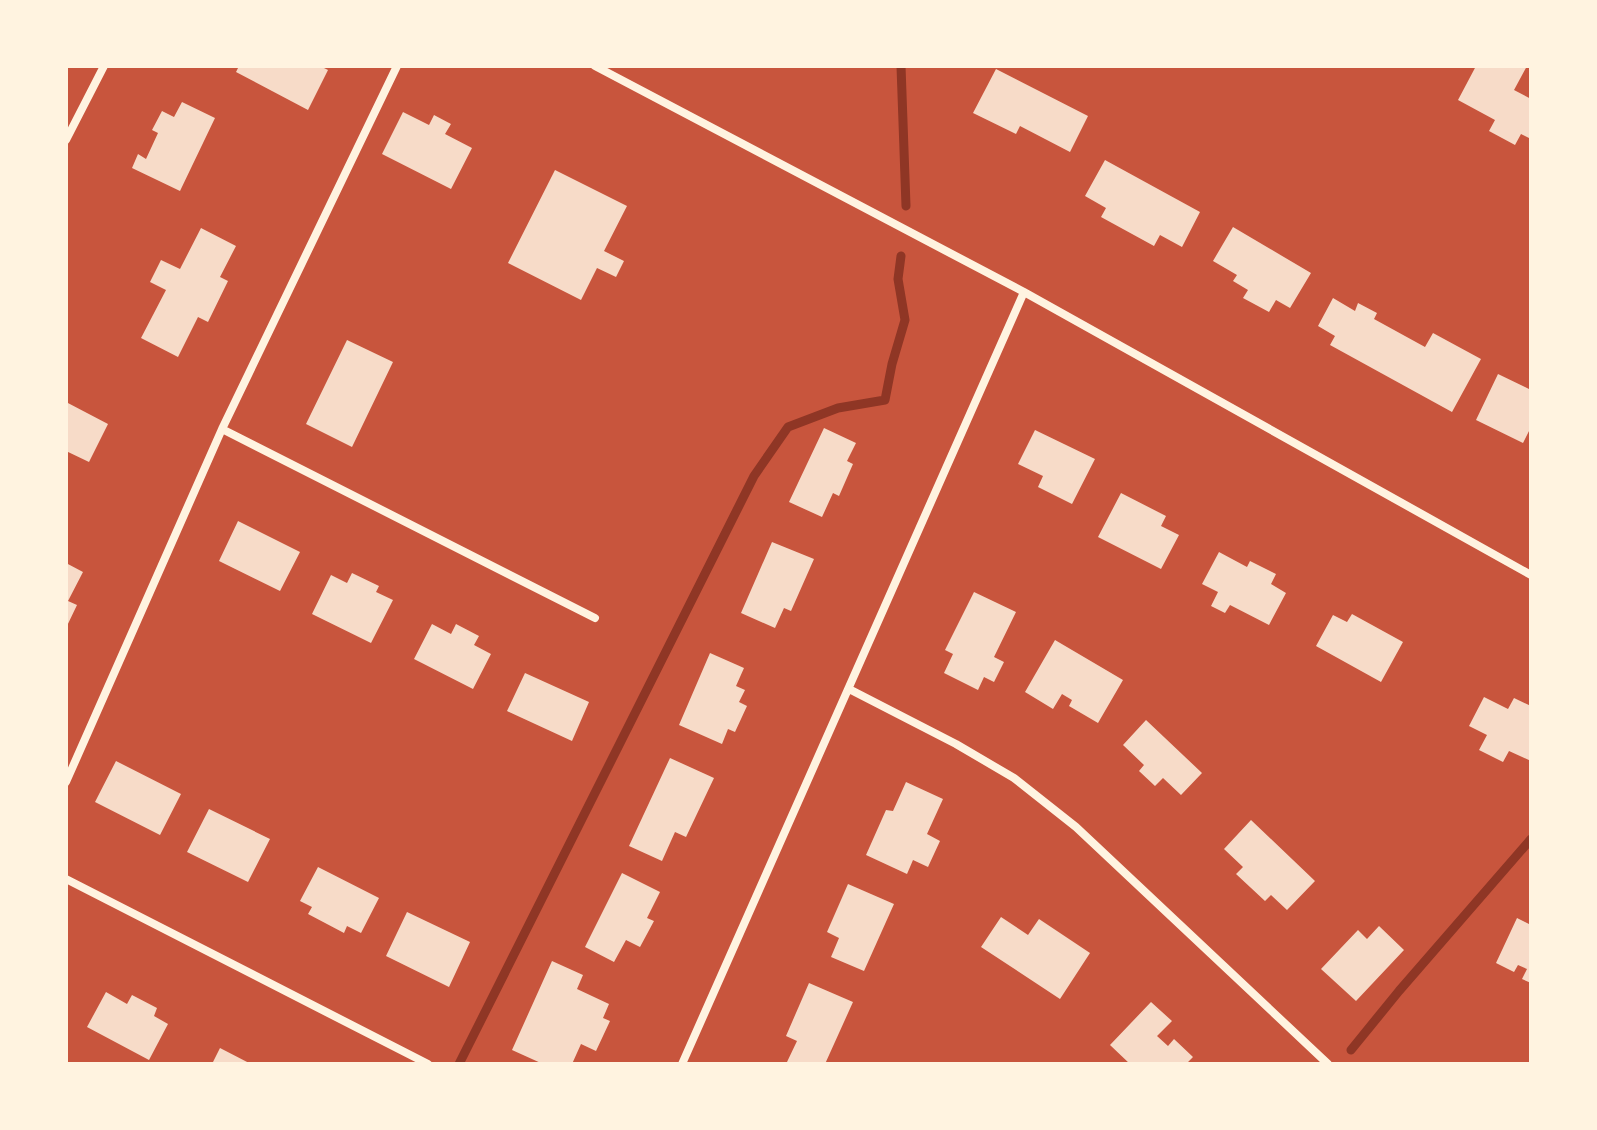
<svg xmlns="http://www.w3.org/2000/svg" width="1597" height="1130" viewBox="0 0 1597 1130" font-family="Arial,sans-serif">
  <style>
    .lines { fill: none; stroke-linecap: round; stroke-linejoin: round }
    .stream { stroke: #8f3625; stroke-width: 9 }
    .building { fill: #f7dbc8 }
    .minor { stroke: #fff3e0; stroke-width: 8 }
  </style>
  <rect width="100%" height="100%" fill="#c8553d"/>
  <g class="lines">
    <path class="stream" d="M901,66L906,206
      M1351,1050L1399,991L1531,839
      M459,1064L754,476L788,427L838,408L885,400L892,364L905,320L898,279L901,256"/>
  </g>
  <path class="building" d="M239,66H320L328,70L308,110L236,72Z
    M1476,66H1527L1514,90L1531,99V139L1521,134L1515,145L1489,131L1495,120L1458,100Z
    M996,69L1088,116L1070,152L1020,126L1016,134L973,113Z
    M182,102L215,118L180,191L132,168L138,154L146,159L158,133L152,130L162,111L174,117Z
    M403,112L429,125L434,115L451,124L445,134L472,148L451,189L382,154Z
    M1105,160L1200,212L1182,247L1160,235L1154,246L1101,217L1106,208L1085,196Z
    M555,170L627,206L604,251L624,261L616,277L597,268L581,300L508,263Z
    M1233,227L1311,273L1290,308L1276,300L1269,312L1243,298L1248,290L1233,281L1237,275L1213,261Z
    M201,228L236,246L220,277L228,281L208,322L198,317L178,357L141,338L166,290L150,282L161,260L180,269Z
    M1333,298L1355,311L1358,303L1377,313L1374,319L1425,347L1433,333L1481,359L1452,412L1330,345L1335,336L1318,326Z
    M347,340L393,362L352,447L306,424Z
    M1498,374L1531,390V427L1523,443L1476,420Z
    M66,402L108,424L89,462L66,451Z
    M824,428L856,443L847,461L853,464L839,496L833,493L822,517L789,502Z
    M1035,430L1095,459L1072,504L1038,487L1043,476L1018,464Z
    M1121,493L1166,516L1161,526L1179,535L1161,569L1098,537Z
    M238,521L300,552L280,591L219,561Z
    M772,542L814,559L791,611L784,608L775,628L741,613Z
    M1219,552L1247,567L1250,561L1276,574L1271,584L1286,593L1269,625L1230,605L1225,613L1211,606L1218,592L1202,584Z
    M66,563L83,572L68,601L77,605L66,628Z
    M352,573L379,586L376,592L393,600L371,643L312,614L331,575L347,583Z
    M974,592L1016,612L994,657L1004,662L994,682L984,677L978,690L944,673L953,654L945,650Z
    M1352,614L1403,642L1381,682L1316,646L1333,615L1347,622Z
    M432,624L451,634L456,624L479,636L474,645L491,654L473,689L414,659Z
    M1055,640L1123,680L1098,723L1069,706L1072,700L1062,694L1053,709L1025,692Z
    M710,653L744,668L736,686L745,690L739,702L747,706L735,732L728,729L722,744L679,725Z
    M525,673L589,702L572,741L507,711Z
    M1484,697L1508,709L1514,698L1531,706V761L1509,751L1503,762L1479,750L1487,735L1469,726Z
    M1146,720L1202,773L1181,795L1163,778L1155,786L1139,771L1144,765L1123,745Z
    M670,758L714,778L686,837L675,832L662,861L629,846Z
    M116,761L181,794L160,835L95,802Z
    M906,782L943,799L927,834L940,841L928,867L913,860L907,874L866,855L886,810L893,811Z
    M209,809L270,839L248,882L187,852Z
    M1251,820L1315,881L1287,910L1271,895L1265,901L1236,874L1243,867L1224,849Z
    M318,867L379,898L361,933L347,926L344,933L308,914L312,907L300,901Z
    M622,873L660,892L647,918L654,921L640,947L626,940L614,962L585,947Z
    M848,884L894,904L864,971L831,957L839,938L827,932Z
    M407,912L470,942L449,987L386,956Z
    M1001,917L1028,935L1039,919L1090,953L1060,999L981,947Z
    M1517,918L1531,925V983L1522,979L1527,969L1518,965L1514,972L1496,963Z
    M1379,926L1404,950L1356,1001L1321,969L1358,930L1367,939Z
    M552,961L583,975L577,989L609,1004L603,1018L610,1021L596,1051L581,1044L572,1064H543L512,1050Z
    M809,983L853,1002L825,1064H791L787,1062L797,1041L786,1036Z
    M106,992L127,1004L132,995L157,1008L154,1016L168,1024L149,1060L87,1027Z
    M1151,1002L1172,1021L1157,1036L1168,1046L1174,1039L1193,1057L1186,1064H1130L1110,1045Z
    M220,1048L251,1064H212Z"/>
  <g class="lines">
    <path class="minor" d="M595,66L1024,292L1531,575
      M66,140L104,66
      M222,429L595,618
      M849,689L956,744L1014,778L1076,827L1328,1064
      M66,782L222,429L397,66
      M66,879L428,1064
      M682,1064L1024,292"/>
  </g>
  <rect width="1597" height="1130" fill="none" stroke="#fff3e0" stroke-width="136"/>
</svg>
